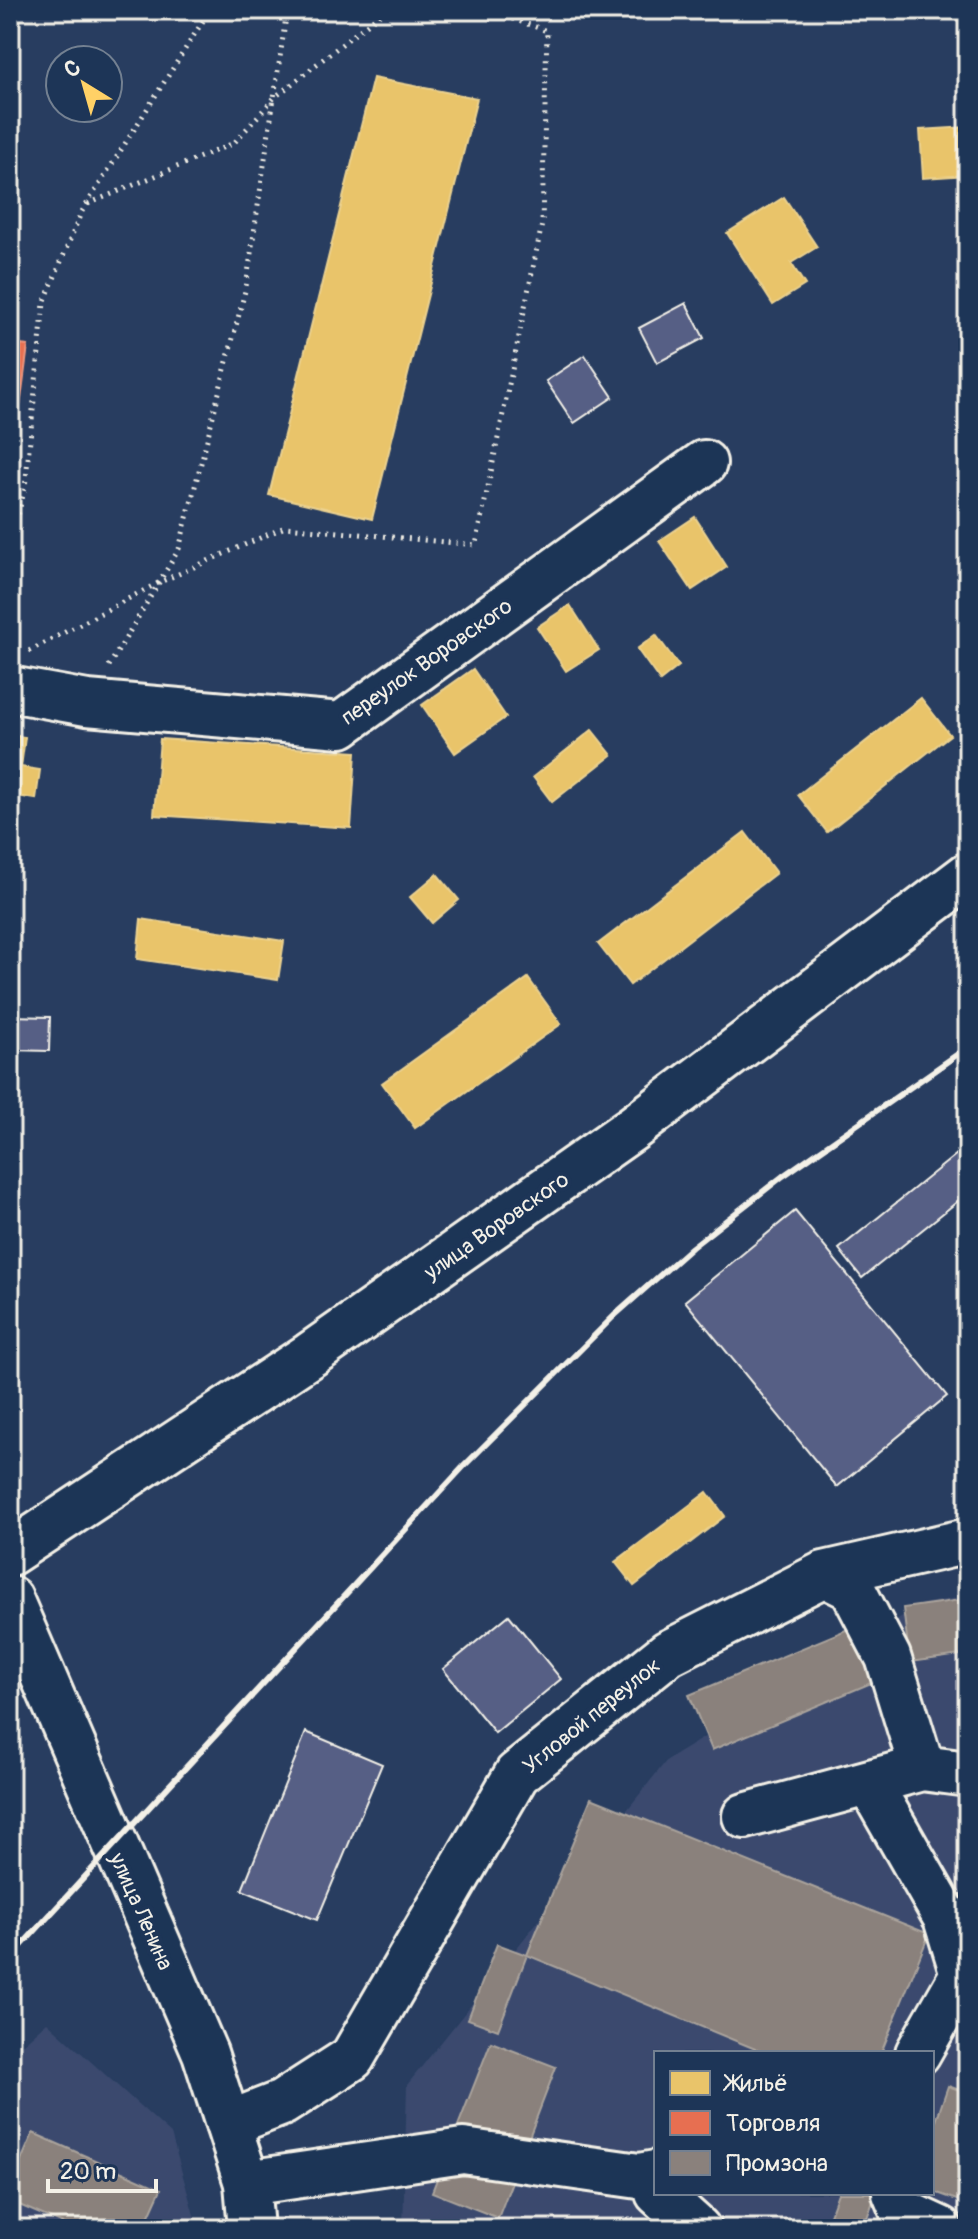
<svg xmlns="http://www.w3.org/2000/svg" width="978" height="2239" viewBox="0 0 978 2239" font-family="Pangolin,sans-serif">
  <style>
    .built { fill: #3a4a6e; fill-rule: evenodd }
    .homes { fill: #e9c46a; stroke: #ecd290; stroke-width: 2 }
    .shops { fill: #e76f51; stroke: #eb967e; stroke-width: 2 }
    .industry { fill: #8a817c; stroke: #aaa39c; stroke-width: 2 }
    .building { fill: #565e85; stroke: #f4f1e8; stroke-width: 2 }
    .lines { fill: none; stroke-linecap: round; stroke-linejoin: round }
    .minor-casing { stroke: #f4f1e8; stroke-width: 50 }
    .major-casing { stroke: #f4f1e8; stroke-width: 50 }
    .path { stroke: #f4f1e8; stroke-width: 5; stroke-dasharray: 2 6; stroke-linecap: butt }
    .minor { stroke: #1d3557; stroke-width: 44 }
    .major { stroke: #1d3557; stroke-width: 44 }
    .rail { stroke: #f4f1e8; stroke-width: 6 }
    .labels { text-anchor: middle; stroke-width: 8; stroke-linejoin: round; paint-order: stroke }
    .street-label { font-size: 22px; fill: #f4f1e8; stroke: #1d3557 }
  </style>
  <rect width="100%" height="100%" fill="#283d60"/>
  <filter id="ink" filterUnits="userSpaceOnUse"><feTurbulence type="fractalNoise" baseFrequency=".0125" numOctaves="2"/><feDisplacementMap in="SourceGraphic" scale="16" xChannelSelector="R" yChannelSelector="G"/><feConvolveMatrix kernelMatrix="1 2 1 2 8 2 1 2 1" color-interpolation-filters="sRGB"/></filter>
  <g filter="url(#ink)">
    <path class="built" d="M968,1596V2229H403L407,2085L667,1760L922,1604ZM656,2053H932V2193H656Z
      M47,2022L171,2134L198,2229H10V2055Z"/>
    <path class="homes" d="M373,78L477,98L372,519L269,495Z
      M968,127V175L923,178L920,130Z
      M784,197L817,247L791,263L805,285L773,305L727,233Z
      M695,517L727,567L692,590L659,541Z
      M570,605L599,650L566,671L537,627Z
      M656,635L679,666L660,681L637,649Z
      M473,669L506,717L455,753L422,705Z
      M921,698L950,735L827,832L798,795Z
      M592,730L612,755L552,802L533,777Z
      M10,735L25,737L21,767L40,770L36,799L10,795Z
      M160,739L356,752L351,828L154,815Z
      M745,832L776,873L630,985L598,944Z
      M437,874L459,900L432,923L410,897Z
      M141,919L284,941L278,980L137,959Z
      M528,978L561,1024L415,1128L382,1083Z
      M707,1492L725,1516L634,1586L615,1562Z"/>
    <path class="shops" d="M10,344L28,346L10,483Z
      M10,1254L17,1271L10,1274Z"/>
    <path class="industry" d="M968,1599V1654L910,1662L903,1608Z
      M853,1627L876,1681L712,1750L689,1695Z
      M591,1798L929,1934L881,2053H765L527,1955Z
      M497,1944L527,1955L498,2030L468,2019Z
      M491,2042L556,2067L498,2218L432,2192Z
      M948,2086L968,2093V2204L932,2191V2133Z
      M33,2133L161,2189L143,2229H75L10,2201V2186Z
      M838,2193H876L863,2229H825Z"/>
    <path class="building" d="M686,303L704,338L657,363L639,328Z
      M585,355L613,397L574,423L546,381Z
      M10,1016L50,1017L49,1051L10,1050Z
      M968,1145V1193L862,1278L839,1249Z
      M795,1211L947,1396L837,1487L685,1301Z
      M509,1615L561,1679L495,1733L443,1669Z
      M306,1732L382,1764L317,1920L242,1890Z"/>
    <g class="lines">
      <defs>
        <path id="minor" d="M10,689L87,703L341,725L704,463
          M10,1553L310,1355L633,1128L968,875
          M824,1574L852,1588L888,1657L922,1768
          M869,1783L946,1918L963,1974L918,2053
          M745,1816L922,1768L968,1774
          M228,2124L282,2103L352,2058L517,1774L668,1653L824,1574L968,1541
          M247,2183L463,2151L639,2176L656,2173
          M658,2193L698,2229
          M895,2193L903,2212L940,2229"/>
        <path id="major" d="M10,1599L205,2053L247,2183L251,2229"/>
      </defs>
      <use href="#minor" class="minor-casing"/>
      <use href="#major" class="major-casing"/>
      <path class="path" d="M88,204L234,143L274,98L380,14L396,10
        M10,545L25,488L44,303L81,213L210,10
        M29,651L160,582L285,527L476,545L542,224L547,31L488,10
        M109,666L179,549L246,287L287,10"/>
      <use href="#minor" class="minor"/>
      <use href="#major" class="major"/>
      <path class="rail" d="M10,1958L465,1465L614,1316L692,1247L783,1176L968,1047"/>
    </g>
  </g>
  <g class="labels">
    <g class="street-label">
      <text transform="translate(426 661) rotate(-35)" y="8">переулок Воровского</text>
      <text transform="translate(496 1225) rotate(-35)" y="8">улица Воровского</text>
      <text transform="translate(591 1715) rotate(-39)" y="8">Угловой переулок</text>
      <text transform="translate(142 1911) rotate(66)" y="8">улица Ленина</text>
    </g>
  </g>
  <rect width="978" height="2239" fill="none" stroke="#1d3557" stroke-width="40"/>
  <rect x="20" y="20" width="938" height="2199" fill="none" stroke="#f4f1e8" stroke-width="3" filter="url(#ink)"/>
  <rect x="654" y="2051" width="280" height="144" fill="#1d3557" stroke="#738091" stroke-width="2"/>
  <rect x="670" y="2071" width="40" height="24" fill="#e9c46a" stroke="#738091" stroke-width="2"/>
  <text x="726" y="2091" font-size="24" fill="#f4f1e8">Жильё</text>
  <rect x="670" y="2111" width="40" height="24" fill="#e76f51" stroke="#738091" stroke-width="2"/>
  <text x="726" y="2131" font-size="24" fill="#f4f1e8">Торговля</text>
  <rect x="670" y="2151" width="40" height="24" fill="#8a817c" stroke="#738091" stroke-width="2"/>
  <text x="726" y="2171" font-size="24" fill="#f4f1e8">Промзона</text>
  <g transform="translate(84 84) rotate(323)"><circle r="38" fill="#1d3557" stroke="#738091" stroke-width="2"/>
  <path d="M0-6L14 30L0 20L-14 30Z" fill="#ffd166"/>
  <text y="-12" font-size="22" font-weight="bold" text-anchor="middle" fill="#f4f1e8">С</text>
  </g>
  <path d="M48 2179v12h108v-12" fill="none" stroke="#f4f1e8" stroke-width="4"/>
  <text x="60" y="2179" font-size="24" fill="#f4f1e8" stroke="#1d3557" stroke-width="6" paint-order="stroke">20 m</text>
</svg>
